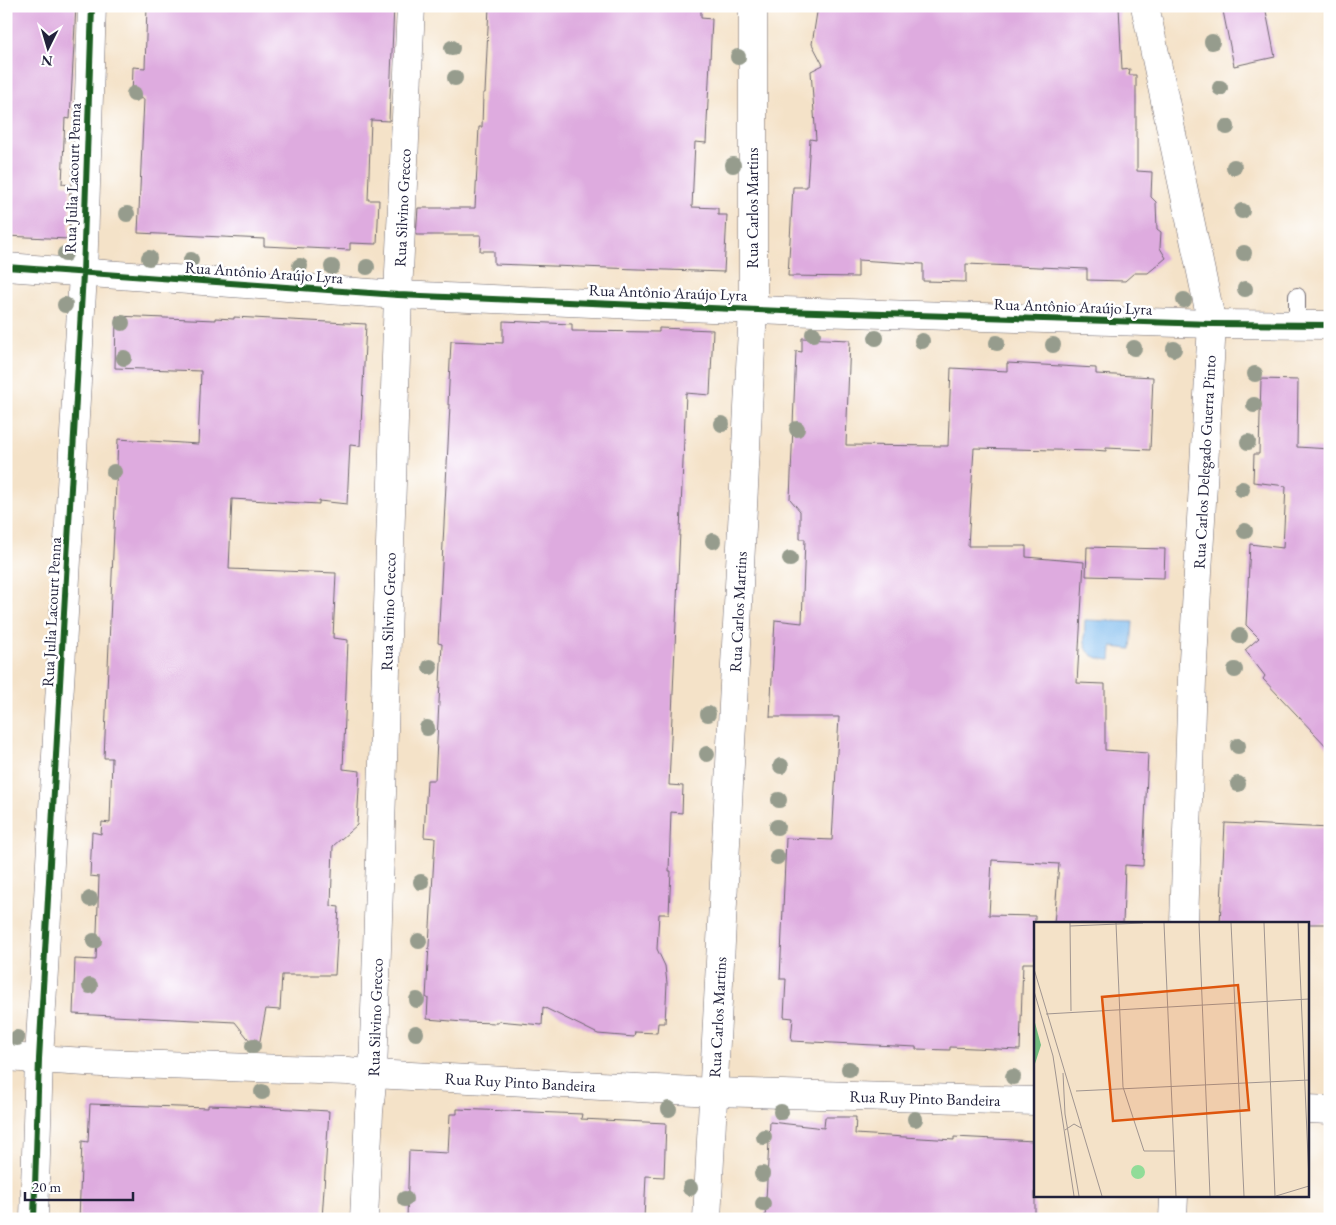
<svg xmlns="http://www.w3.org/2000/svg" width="1336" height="1225" viewBox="0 0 1336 1225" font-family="'EB Garamond',serif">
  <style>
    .water { fill: #78b8ed; stroke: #4d6d94 }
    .building { fill: #deabdf }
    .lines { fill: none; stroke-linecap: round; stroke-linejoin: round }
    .service-casing { stroke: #6c656c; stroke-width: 18 }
    .minor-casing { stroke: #6c656c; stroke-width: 29 }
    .service { stroke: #fff; stroke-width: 16 }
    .minor { stroke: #fff; stroke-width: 28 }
    .cycleway-casing { stroke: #fff; stroke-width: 9 }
    .cycleway { stroke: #1b5e20; stroke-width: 6 }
    .tree { fill: #969c8d }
    .labels { text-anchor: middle; stroke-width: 5; stroke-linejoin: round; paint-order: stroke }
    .street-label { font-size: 16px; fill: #22223b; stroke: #fff }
    .inset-road { fill: none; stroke: #a09590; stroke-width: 1 }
    .view { fill: #de560e; fill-opacity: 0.15; stroke: #de560e; stroke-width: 2.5 }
    .inset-edge { fill: none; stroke: #22223b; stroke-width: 2.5 }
  </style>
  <rect width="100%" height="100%" fill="#fff"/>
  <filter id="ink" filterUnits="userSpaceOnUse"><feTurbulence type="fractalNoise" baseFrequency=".02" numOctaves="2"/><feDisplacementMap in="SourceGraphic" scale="10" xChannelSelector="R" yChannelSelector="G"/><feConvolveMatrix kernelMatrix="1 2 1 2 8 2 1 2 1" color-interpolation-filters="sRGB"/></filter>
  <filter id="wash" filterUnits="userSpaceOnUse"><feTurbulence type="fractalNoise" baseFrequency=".0096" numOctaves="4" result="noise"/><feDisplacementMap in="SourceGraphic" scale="20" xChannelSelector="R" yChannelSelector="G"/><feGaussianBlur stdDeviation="1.12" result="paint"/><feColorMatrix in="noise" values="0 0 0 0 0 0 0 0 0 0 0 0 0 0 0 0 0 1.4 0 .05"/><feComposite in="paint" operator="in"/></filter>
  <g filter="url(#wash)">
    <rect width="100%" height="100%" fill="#f4e2c8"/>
    <path class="water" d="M1085,620L1133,622L1131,649L1112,647L1111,660C1082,658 1084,645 1085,620Z"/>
    <g id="blocks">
      <path class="building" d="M6,6H76L70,119L65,118L62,184L70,185L69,239L6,236Z
        M147,6H394L389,121L371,120L368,200H379L377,244L350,243V250L264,246V239L138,233L144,99L132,98L133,67L145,68Z
        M489,6H701V18L712,19L706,143L695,142L692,207L718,208V215H727L724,272L494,264V251H480L481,235H416L418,208H475L479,127H482L483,93H485Z
        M818,6H1119L1122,70L1130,69L1129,75H1136V138H1137V171L1152,172L1151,197L1156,202L1157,229L1161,232L1160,248L1166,258L1148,273H1134L1125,281L1087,280V269L966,264V282L923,281V264L858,260V277L788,276L793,187H807L810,139L816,140L811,71L823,65L812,44Z
        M1222,6H1265L1275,57L1234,66Z
        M116,316L215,320V318L234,319V317L366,324L360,446L350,445L347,504L319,501V504L232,499L229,569L336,573L333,638L348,640L343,769L360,771L357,825L333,846L331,906L339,907L335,975H282L280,1010L266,1009L258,1051L235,1022L73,1014L75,959L96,960L99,877L90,876L92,832L101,834L102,822L110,823L112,758H104L118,439L198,444L201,371L115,368Z
        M503,321L572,324V331L659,332V328L713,330L710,395L686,393L669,785L683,786L682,813L671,812L669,871H671L669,914H659L657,949L665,966L667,983L665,1023H658L657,1033L635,1032L634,1037L598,1034L543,1007L542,1025L498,1021V1023L463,1022L427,1019L428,998H426L435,838L424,837L427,780H435L442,644L438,643L450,405H448L451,341L503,343Z
        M802,338L850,340L846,445L948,446L951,368L1007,371V363L1096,368V374L1153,377L1150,450L1106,448V451L1093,450V451L974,448L968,546H1026V557L1084,562L1077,683L1105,684V750L1148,753L1143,866L1125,865L1123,924H1054L1059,864L992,860L989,915L1035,916V963H1023L1020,1050L950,1047V1050L916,1049V1047L791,1041L793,1018L784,1017L786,979H780L786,838L832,840L839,717H770L775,620L802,623L805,539H800V511L790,499L796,351L802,352Z
        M1261,379L1298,380L1297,447L1330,449V750L1263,679L1265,676L1245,650L1259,638L1246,625L1250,544L1283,548L1286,486L1253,482L1254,454H1259Z
        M1087,547L1165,549L1164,578L1086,576Z
        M1225,823L1330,828V924H1220Z
        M90,1104L208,1108V1105L238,1106L329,1111L322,1219H79L82,1141L88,1142Z
        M457,1109L582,1114L581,1119L666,1123L664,1177L646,1176L644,1219H407L409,1151L448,1153L450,1114H457Z
        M825,1117H856L855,1134L954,1140V1137L1035,1141V1219H765L770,1122L824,1128Z"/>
    </g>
  </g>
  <g filter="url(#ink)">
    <use href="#blocks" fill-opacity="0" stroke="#6c656c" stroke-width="1"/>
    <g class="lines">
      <defs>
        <path id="service" d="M1297,325V296"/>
        <g id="minor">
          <path d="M1145,6L1212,324L1192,679L1184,924"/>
          <path d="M6,267L398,295L783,311L1212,324L1330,325"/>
          <path id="s1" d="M6,1057L102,1063L348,1071L373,1074L713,1092L1035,1101"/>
          <path d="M1307,1109L1330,1110"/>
          <path d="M34,1219L39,1059L83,274L92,6"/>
          <path id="s2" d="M364,1219L369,1112L373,1074L398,295L411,6"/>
          <path id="s3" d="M707,1219L753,309V6"/>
          <path d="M1173,1219L1174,1196"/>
        </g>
      </defs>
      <use href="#service" class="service-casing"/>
      <use href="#minor" class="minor-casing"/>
      <use href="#service" class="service"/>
      <use href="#minor" class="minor"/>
      <defs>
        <path id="cycleway" d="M6,267L398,295L783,311L1212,324L1330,325
          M34,1219L39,1059L83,274L92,6"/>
      </defs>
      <use href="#cycleway" class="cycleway-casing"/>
      <use href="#cycleway" class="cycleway"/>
    </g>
    <g class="tree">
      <circle cx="1212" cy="42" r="8"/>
      <circle cx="452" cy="48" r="8"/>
      <circle cx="738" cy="57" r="8"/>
      <circle cx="455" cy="78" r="8"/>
      <circle cx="1220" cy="88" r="8"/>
      <circle cx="134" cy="94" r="8"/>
      <circle cx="1227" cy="127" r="8"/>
      <circle cx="733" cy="165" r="8"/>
      <circle cx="1234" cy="167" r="8"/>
      <circle cx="1242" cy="211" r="8"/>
      <circle cx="127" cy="214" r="8"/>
      <circle cx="1244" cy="253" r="8"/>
      <circle cx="65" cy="254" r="8"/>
      <circle cx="149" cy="258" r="8"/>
      <circle cx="191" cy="260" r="8"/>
      <circle cx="300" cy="266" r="8"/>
      <circle cx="332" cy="267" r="8"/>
      <circle cx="367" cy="267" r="8"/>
      <circle cx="1245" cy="289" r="8"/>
      <circle cx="1184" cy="300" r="8"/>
      <circle cx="65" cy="305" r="8"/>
      <circle cx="122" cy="323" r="8"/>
      <circle cx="813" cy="334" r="8"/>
      <circle cx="876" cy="338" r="8"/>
      <circle cx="922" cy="341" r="8"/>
      <circle cx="997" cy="343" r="8"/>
      <circle cx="1053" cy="345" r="8"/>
      <circle cx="1134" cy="348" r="8"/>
      <circle cx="1174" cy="349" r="8"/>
      <circle cx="124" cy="358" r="8"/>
      <circle cx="1255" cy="374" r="8"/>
      <circle cx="1254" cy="405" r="8"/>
      <circle cx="722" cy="424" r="8"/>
      <circle cx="797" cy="429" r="8"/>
      <circle cx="1248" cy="442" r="8"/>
      <circle cx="114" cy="472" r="8"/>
      <circle cx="1242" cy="489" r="8"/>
      <circle cx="1245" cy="531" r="8"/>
      <circle cx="713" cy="541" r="8"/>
      <circle cx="790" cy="559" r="8"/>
      <circle cx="1240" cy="636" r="8"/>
      <circle cx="430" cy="667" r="8"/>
      <circle cx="1235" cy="670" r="8"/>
      <circle cx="708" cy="714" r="8"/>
      <circle cx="427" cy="728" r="8"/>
      <circle cx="1238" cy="746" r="8"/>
      <circle cx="707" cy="754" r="8"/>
      <circle cx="781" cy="766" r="8"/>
      <circle cx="1238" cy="784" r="8"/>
      <circle cx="779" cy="800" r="8"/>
      <circle cx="777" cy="827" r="8"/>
      <circle cx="777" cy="857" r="8"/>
      <circle cx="421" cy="882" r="8"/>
      <circle cx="90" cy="899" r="8"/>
      <circle cx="94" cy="941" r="8"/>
      <circle cx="419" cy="941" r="8"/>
      <circle cx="90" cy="986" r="8"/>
      <circle cx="417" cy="1000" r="8"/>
      <circle cx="416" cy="1033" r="8"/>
      <circle cx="17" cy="1038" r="8"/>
      <circle cx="253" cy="1046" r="8"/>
      <circle cx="849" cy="1069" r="8"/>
      <circle cx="1013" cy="1077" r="8"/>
      <circle cx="262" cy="1092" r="8"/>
      <circle cx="669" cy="1109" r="8"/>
      <circle cx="781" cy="1112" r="8"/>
      <circle cx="915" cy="1119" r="8"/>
      <circle cx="764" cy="1137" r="8"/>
      <circle cx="762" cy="1174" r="8"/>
      <circle cx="690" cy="1188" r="8"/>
      <circle cx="405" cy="1199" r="8"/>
      <circle cx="763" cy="1204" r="8"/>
    </g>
  </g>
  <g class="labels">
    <g class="street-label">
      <text transform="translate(72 178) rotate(-88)" y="6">Rua Julia Lacourt Penna</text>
      <text dy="6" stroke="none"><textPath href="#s2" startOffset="1012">Rua Silvino Grecco</textPath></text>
      <text transform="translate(752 208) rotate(-90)" y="6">Rua Carlos Martins</text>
      <text transform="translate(264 272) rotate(4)" y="6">Rua Antônio Araújo Lyra</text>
      <text transform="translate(668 292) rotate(2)" y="6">Rua Antônio Araújo Lyra</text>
      <text transform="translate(1073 306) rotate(2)" y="6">Rua Antônio Araújo Lyra</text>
      <text transform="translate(1204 462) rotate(-87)" y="6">Rua Carlos Delegado Guerra Pinto</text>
      <text transform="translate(51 612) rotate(-87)" y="6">Rua Julia Lacourt Penna</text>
      <text dy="6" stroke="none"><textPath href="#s2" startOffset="608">Rua Silvino Grecco</textPath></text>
      <text dy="6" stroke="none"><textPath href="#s3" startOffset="608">Rua Carlos Martins</textPath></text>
      <text dy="6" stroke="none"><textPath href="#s2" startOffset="202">Rua Silvino Grecco</textPath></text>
      <text dy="6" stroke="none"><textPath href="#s3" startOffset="202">Rua Carlos Martins</textPath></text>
      <text dy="6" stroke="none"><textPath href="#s1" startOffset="515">Rua Ruy Pinto Bandeira</textPath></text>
      <text dy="6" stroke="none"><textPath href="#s1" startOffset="920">Rua Ruy Pinto Bandeira</textPath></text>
    </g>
  </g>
  <g transform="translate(1034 922)">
    <rect width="275" height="275" fill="#f4e2c8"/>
    <path d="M97 250a7 7 0 1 1 14 0a7 7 0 1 1-14 0Z" fill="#91dc98"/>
    <path d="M0,97L7,123L0,145Z" fill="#74bc80"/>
    <path class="inset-road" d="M36,1L37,89M82,1L89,165L110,229H141M130,1L142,274M165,1L176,274M197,1L210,274M230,1L241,274M264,1L275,259M36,4L109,1M0,47L68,274M0,69L19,134L40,274M12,92L275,77M29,151L31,192L45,274M42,169L275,158M31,208L40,202L47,206M242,274L275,264"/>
    <path class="view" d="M204,63L215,188L79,199L68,75Z"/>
    <rect width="275" height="275" class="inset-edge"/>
  </g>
  <rect width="1336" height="1225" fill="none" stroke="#fff" stroke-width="25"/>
  <g transform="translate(48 48) rotate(185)" stroke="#ffffff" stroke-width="4" paint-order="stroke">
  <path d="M0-4L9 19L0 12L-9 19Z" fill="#22223b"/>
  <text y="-8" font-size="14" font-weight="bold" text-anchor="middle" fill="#22223b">N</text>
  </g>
  <path d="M25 1192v8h108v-8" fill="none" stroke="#22223b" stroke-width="2.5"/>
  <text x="32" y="1192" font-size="15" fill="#22223b" stroke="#ffffff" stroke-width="4" paint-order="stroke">20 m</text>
</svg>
